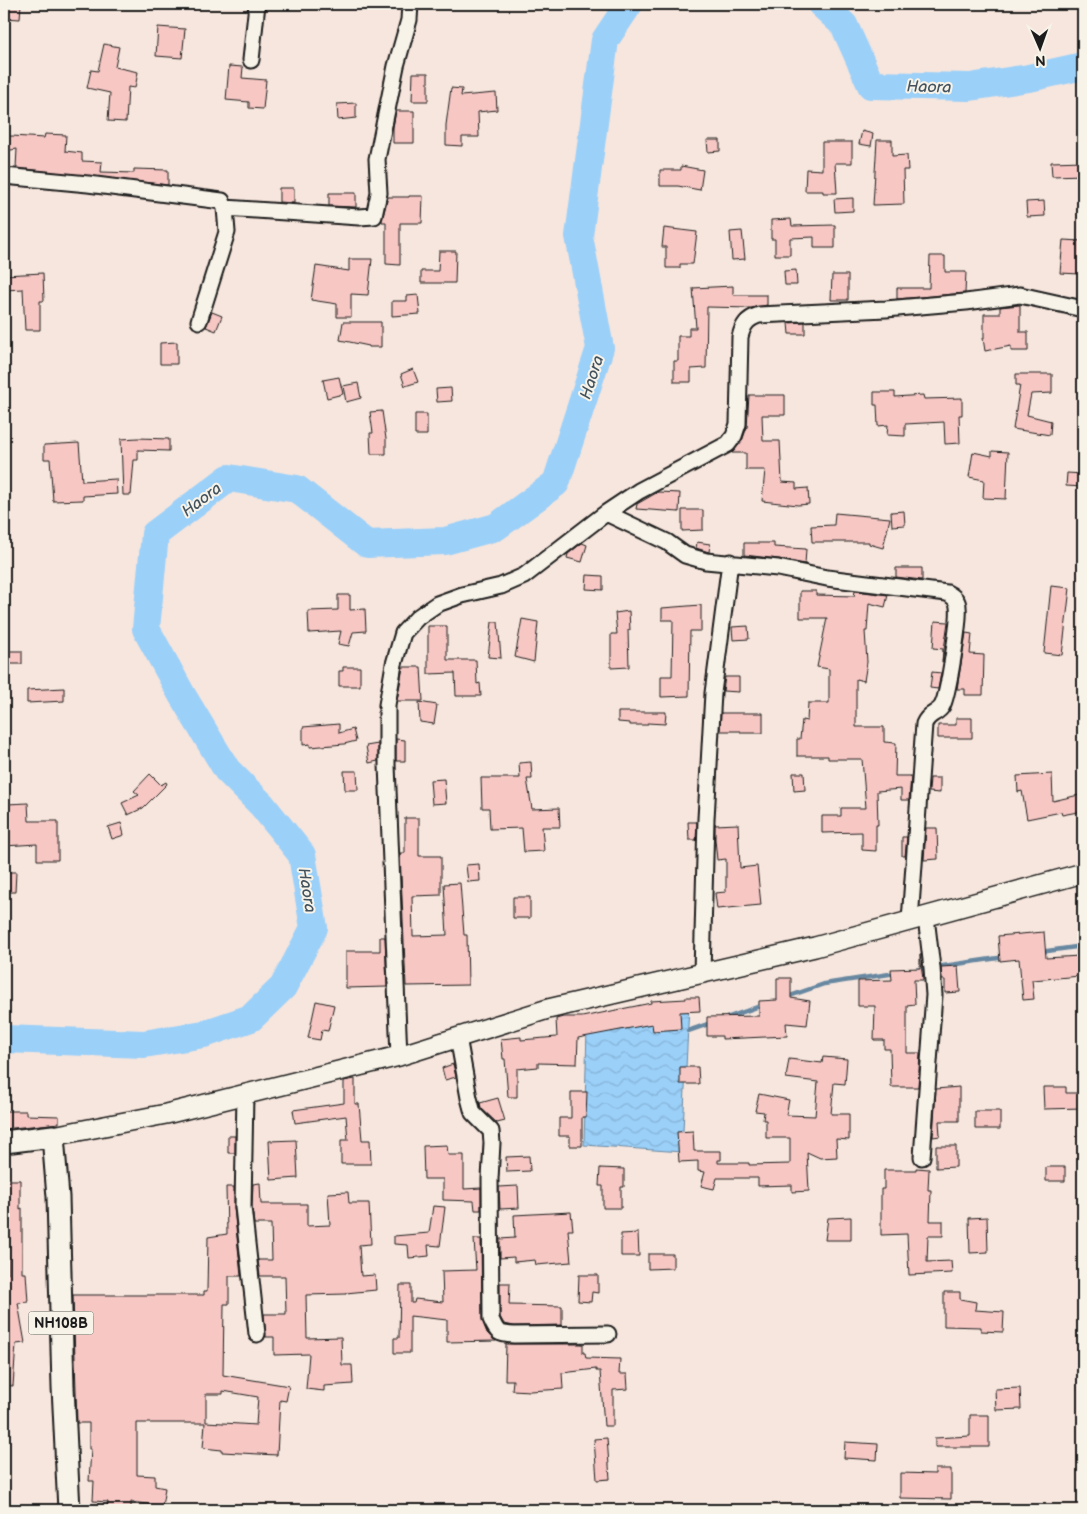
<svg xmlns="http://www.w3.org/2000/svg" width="1087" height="1514" viewBox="0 0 1087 1514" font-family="'Balsamiq Sans',sans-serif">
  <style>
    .water { fill: url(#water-waves); stroke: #6888a1 }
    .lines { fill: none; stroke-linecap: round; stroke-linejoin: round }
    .stream { stroke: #6888a1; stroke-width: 4.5 }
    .river { stroke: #9bd0f9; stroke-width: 28 }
    .building { fill: #f7c7c4; stroke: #1c1c1c; fill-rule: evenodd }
    .minor-casing { stroke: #1c1c1c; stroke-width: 19 }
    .major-casing { stroke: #1c1c1c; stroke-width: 22 }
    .highway-casing { stroke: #1c1c1c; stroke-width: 25 }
    .minor { stroke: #f7f3e8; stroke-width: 15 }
    .major { stroke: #f7f3e8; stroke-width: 19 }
    .highway { stroke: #f7f3e8; stroke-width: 21 }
    .labels { text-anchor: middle; stroke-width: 4; stroke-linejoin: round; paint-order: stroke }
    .shield { fill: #f7f3e8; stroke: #5e5c59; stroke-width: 1 }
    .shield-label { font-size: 14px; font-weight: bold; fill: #1c1c1c }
    .water-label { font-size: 16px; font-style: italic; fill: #42525e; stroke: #f7f3e8 }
  </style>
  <defs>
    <pattern id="water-waves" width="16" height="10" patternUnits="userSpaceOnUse" patternTransform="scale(1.25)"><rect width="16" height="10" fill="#9bd0f9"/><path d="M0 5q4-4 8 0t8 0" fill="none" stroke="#85b2d5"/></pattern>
  </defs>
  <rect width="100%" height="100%" fill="#f7e6dd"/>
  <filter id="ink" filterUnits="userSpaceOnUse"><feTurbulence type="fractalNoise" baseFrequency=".02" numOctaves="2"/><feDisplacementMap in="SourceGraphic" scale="10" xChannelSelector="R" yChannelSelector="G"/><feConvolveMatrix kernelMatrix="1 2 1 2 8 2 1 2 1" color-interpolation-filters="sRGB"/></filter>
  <g filter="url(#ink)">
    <path class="water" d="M689,1005L682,1152L584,1145L587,1028Z"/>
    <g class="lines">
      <path class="stream" d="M1040,952L1083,946
        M916,970L1005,957
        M787,997L824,984L896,973
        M726,1018L763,1005
        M688,1031L711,1023"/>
      <path class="river" d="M821,4L844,25L871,85L970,87L1029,78L1083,66
        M4,1039L144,1044L204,1034L251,1018L283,987L314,928L302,855L262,805L227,770L182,695L146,629L155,534L229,478L297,489L367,544L445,541L496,527L556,483L600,348L579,236L605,40L629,4"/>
    </g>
    <path class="building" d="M4,4H21L20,19L4,18Z
      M158,27L185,29L182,58L156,56Z
      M104,44L119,47L115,67L138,72L135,88L128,87L126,122L108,121L110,93L87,88L91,70L98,71Z
      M229,66L243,67L242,78L266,80L263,109L249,108V102L226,100Z
      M413,73H428V101H412Z
      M451,88L462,89L461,96L496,93L497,110L478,112L479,137H462V146L446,145V125Z
      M356,103V118L338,120L337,104Z
      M396,111H414V143H393V127Z
      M862,131L873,134L871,146L859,144Z
      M45,134L66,135L65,151L82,153V161L102,162L101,172L134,173V169L168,170V185L16,168L17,149L5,151L4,137L12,136L44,138Z
      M707,140H720V151L708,152Z
      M877,140H892V156L907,155L908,170H903L904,204L873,205Z
      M822,142H852V163H835L837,193H823V191H805L806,169L822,170Z
      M1083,161V175L1052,176L1051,162Z
      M681,166L703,170L700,190L678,186H660V170H681Z
      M279,188H294V203L279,202Z
      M329,193H356V207L329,206Z
      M409,196H423L422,223H400V265L386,264V222H382V220L388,197H409Z
      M853,198V211L835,212L834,199Z
      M1044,201L1045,216L1027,217L1026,202Z
      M791,219L792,226L835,225V248H814V237L790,238V255H775V239H771V220Z
      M664,228L697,232L693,264H680V268H666V247H662Z
      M742,231L745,259L732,260L730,232Z
      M1063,240L1082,241L1080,274L1060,273Z
      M439,251H456L455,283H421V271H438Z
      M930,256H945V272H966L965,293L897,299V288H929Z
      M349,259H372L368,295L351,294V317H337V304L311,300L316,266L349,271Z
      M796,270L797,285H785L784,271Z
      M43,273L44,301H40V330H25L23,289L4,290V275Z
      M832,275H848V300H831Z
      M733,286V295H767V305L751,308L707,307L706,368L691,369V382H674V361H678V336H689V328H696L693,288Z
      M418,295L420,314L392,316V301H407V296Z
      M1020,305V332H1028V351H1011V346L985,351L983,338H984V314H1000V307Z
      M212,312L222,316L216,331L206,327Z
      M343,322H381V347H369V346L340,340Z
      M805,322V334H789L788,323Z
      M177,342V364H160V343Z
      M413,369L418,382L405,386L401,374Z
      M1016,374H1052V393L1031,394L1027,415L1051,421L1050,435L1013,429L1020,385H1016Z
      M339,377L343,394L327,398L323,380Z
      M358,383L361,398L346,402L343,386Z
      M451,388L452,401L437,402L436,389Z
      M874,392H895V397L923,395L924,399L962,398V415H959L960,443L945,444L944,422L905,424V436L887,435L888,425L878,426L877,405H874Z
      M749,395H785V415H762L763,441H780L782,482L796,483V489L808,488L809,504L798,505L762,501L765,470H746V453H732L742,441L747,427Z
      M382,411L386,439V454H371L370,433H373L370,412Z
      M415,414H427V435H415Z
      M138,438L169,439V451L138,450V460H134L131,495H123L121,439Z
      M79,443L82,481L116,479L117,494L83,496V500L53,501L50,459H44V445Z
      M992,451L1008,452L1006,499L983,498L984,480L969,477L973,452L992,456Z
      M1067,473L1083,474V487L1066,486Z
      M658,492L680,493L679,512L636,509L637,504Z
      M682,510H703V530L682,531Z
      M904,511L905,525L892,526L891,512Z
      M835,513L890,518L883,548L869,544V542H812L811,526L834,525Z
      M697,542L710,544L709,552L696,548Z
      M582,543L587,545L582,562L567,558L568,554Z
      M744,543H774V547L806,549L805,564L779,559L744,555Z
      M896,568H922V580L896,577Z
      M587,575L603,576V590L586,589Z
      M1051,586L1070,588L1062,655L1044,653Z
      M800,591H816V595L854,596L855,591L888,595L885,607L869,603L867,631H865L867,662L864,681L856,679V727H884V742L896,743L895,776H911L909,800H901V789L877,791L878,825H876V851L862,850V832L822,833V816H841V808H866L862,759H828V756H797V739H800L802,720L807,721L808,703H829V669L817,667L827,618H800Z
      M338,595H350V610L365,609L366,631L353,632L349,646L338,644L341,631L309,633L308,611L338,610Z
      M701,605V631H690L689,696L661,697V676H672L673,620H662V608Z
      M629,611L630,630H628L629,667L611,668V634H617L615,613Z
      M522,619L538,622L534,662L515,657Z
      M935,621L948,622L942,663L943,649L933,648Z
      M492,622H498L501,658L488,657Z
      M428,626H447V660H476L477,684L480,683L481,696H456L455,673L428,674Z
      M748,626L749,639L733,640L732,627Z
      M966,633L972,634L970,654L984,655L983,695H965V689H957Z
      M5,651H22V664H5Z
      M343,667H360V686H339V671H343Z
      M403,667H421L423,701H397Z
      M932,672L941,673L938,689L930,688Z
      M725,677H739V692L723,691Z
      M64,688V701L27,703V690Z
      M419,702L437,705L434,724L420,722Z
      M618,712H666L665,724L647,723V725H630V723L618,722Z
      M721,713H763V733H741V731H720Z
      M956,718H972V738H938V725H956Z
      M339,724V733L353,729L356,741L344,744L310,747V744L303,745V727Z
      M396,739L405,740V761H396Z
      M378,744V761L369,763L366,746Z
      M531,762L532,779H527L532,809L559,808L560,827H542L544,851L524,852L522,828L490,829L489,808H482L481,778H520L519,763Z
      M344,771H357L358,790H345Z
      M793,773H804L805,790L794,791Z
      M150,774L161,785L166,782L167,784L143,808L128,815L122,803L139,795L134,791Z
      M1052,774L1053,801L1083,794V811L1062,815L1061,812L1027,819L1022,791L1018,792L1017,776Z
      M930,778H940V793L929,792Z
      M444,779L446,803L432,804L430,780Z
      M28,803L29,821H58V860H37V844L4,846V830L8,829L7,804Z
      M405,818H419V856H441V895L412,896L413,936L447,935L444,884L460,883L464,935H467L468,985L406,986L400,853H405Z
      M688,822H697L696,840H689Z
      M121,823L124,835L112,839L108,827Z
      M715,823V825L738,824L740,868L757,866L761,905L717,909L715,893L726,892V859L717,860L715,839Z
      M926,828H937L938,859L924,860Z
      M902,837H907L905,856H902Z
      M479,864L480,881L468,882L466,865Z
      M4,872H16L15,892H4Z
      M513,897H530V918H513Z
      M1044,932L1046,958L1080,956L1081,976L1032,980L1034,999L1023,1000L1019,959L1000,961L998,936Z
      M380,937H385L387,987L346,988V951H380Z
      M920,954L923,980H914L915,1004L907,1005V1053H920L918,1087H891L890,1049H884V1040H874L875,1006H858V981L892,980L891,969L920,968Z
      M958,966L960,992L945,993V980H942L941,967Z
      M777,978H791V998L810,1001L807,1025L786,1023L787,1036L722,1039V1036H707V1017L759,1016V1001L777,1000Z
      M686,997H699L700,1011L680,1012L681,1029L653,1031L652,1024L578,1038L577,1064L538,1063V1067L517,1069V1097H508L505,1059H503L501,1039L521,1037V1040L557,1037L556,1019L563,1017H582L651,1003V1001L686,999Z
      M316,1001L334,1005L328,1031L322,1030L320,1040L308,1038Z
      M823,1057L847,1059L845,1084L834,1083L831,1114H849V1140L836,1139L837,1157L820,1158L807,1152L809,1191L792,1192V1185L758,1186V1178H717L714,1189L701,1186L705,1172L698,1171V1161L679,1162L677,1132L693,1131L694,1151H721V1160H718V1163H749V1165L790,1164V1138H766V1120H763L764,1112L755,1111L759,1094L789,1100L786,1115L815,1116L818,1082L786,1078L789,1059L822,1063Z
      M453,1064L456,1077L445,1080L442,1068Z
      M680,1067H698L699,1084H680Z
      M355,1079V1104H359L362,1140H370L371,1164H341V1140H348L346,1116L295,1123L293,1110L344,1103V1081Z
      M959,1087V1121H939L940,1136L933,1137L936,1089Z
      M1043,1087H1066V1093H1083V1108L1044,1109Z
      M571,1092H587L586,1117H582V1146H570V1136H559V1118H571Z
      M498,1098L505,1121L497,1123L481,1108L480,1103Z
      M4,1111H26V1115L59,1116V1123L4,1129Z
      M975,1111H1000V1129H975Z
      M228,1136H235V1153H228Z
      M296,1140L298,1178L271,1180L269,1141Z
      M447,1145L448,1155H464V1189L481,1188V1210H475L474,1201L443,1200V1179H424L423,1146Z
      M936,1146H956V1167L936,1168Z
      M529,1156L530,1171L507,1172L506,1157Z
      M1046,1167H1065V1181H1046Z
      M600,1168L624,1169V1187H621V1208H603V1186H599Z
      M916,1168L929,1169L928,1190H931L930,1221H943V1236H928L927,1262L951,1261L952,1273L909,1275L907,1234L881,1235V1189H884V1170H916Z
      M4,1180H20V1209L22,1208V1273H26L28,1302L18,1303L25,1343L16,1344L13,1386L4,1385V1274H8V1241H4Z
      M260,1183L261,1204H307V1226L330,1225L328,1193L348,1192L349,1203H369L371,1244L359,1245L361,1276L375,1275L376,1290L346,1293V1294L306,1295L307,1338L341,1337L342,1365H352L353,1384L324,1386V1391L306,1389L309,1354L274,1355V1337H266L264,1314H286L285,1276H260L258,1260H272L271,1224H254L252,1207L253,1184Z
      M518,1186L519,1208L500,1209L499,1187Z
      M226,1187H234V1208L241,1276H229V1304H224L223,1375L289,1386L286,1401L280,1400L277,1455L222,1452V1450L203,1448L205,1423H137V1475L155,1476V1486L165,1488L162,1506L131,1502V1510H107L108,1502L93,1501L94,1481H89L91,1449H89V1423H77L73,1295H204V1291H207L208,1237L227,1234ZM223,1391L258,1397L256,1425L206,1422V1394H223Z
      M433,1206L445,1207L440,1246L428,1245L429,1256L409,1258L408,1245L394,1244V1236L429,1233Z
      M571,1212L573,1230H568L571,1262L536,1265L535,1260L514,1262V1257L500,1258V1239L515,1238L514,1215Z
      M851,1217V1240H825L828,1218Z
      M987,1217L988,1252L970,1253L969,1218Z
      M638,1233L639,1256H621V1234Z
      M474,1239H481L482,1319L487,1333L496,1341L447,1342V1320L410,1316V1353H394V1338H399L400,1285H411V1303H414L415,1299L443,1302L442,1271L476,1270Z
      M648,1254H673V1268L648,1269Z
      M579,1275H598V1293L592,1292L591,1302L578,1301Z
      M500,1283H510L509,1305L562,1306V1325L514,1326L504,1324L500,1317Z
      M944,1292H960V1299L976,1302L975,1310L1004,1312L1003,1332L981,1331V1327L944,1326Z
      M506,1344H583V1353H585L586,1358L620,1359L619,1374H627L628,1389L613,1390V1426H604L600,1371H596V1369L562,1373L563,1389L530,1391L512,1390L513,1380H505Z
      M1020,1388L1021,1409L996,1410L995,1389Z
      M970,1415H989V1447H935V1438L970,1436Z
      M607,1438L610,1479L597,1480L594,1439Z
      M845,1442L878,1444L877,1460L844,1458Z
      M935,1469H951V1499L900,1498V1473L935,1474Z"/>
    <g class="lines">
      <defs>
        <path id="minor" d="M251,60L257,4
          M4,176L88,184L222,201L225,208L227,232L199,321
          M225,208L359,217L374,216L379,193L377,159L396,66L409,20L410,4
          M606,513L667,542L685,555L706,561L778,568L827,578L947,593C953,596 958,600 958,607C960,619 948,696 942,706C937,715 929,712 924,724L910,921
          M702,973L706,819L713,693L730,562
          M458,1037L469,1098L473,1113L491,1131L492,1143L490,1179L491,1319C497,1333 498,1334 514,1335L608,1334
          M399,1056L387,765V705L394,664L403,633L418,617L437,604L462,595L501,586L524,576L606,513L639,491L728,444L734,436L738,424L740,337C743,325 747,319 759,315L886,309L966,302L1020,295L1083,309
          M245,1094L243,1207L257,1334
          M922,1157L934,995L932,968L926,917"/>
        <path id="major" d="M53,1136L166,1114L399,1056L548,1009L815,947L1083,873"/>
        <path id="highway" d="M4,1142L53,1136L58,1197L63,1387L69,1510"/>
      </defs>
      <use href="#minor" class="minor-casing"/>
      <use href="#major" class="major-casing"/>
      <use href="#highway" class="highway-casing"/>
      <use href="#minor" class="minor"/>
      <use href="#major" class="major"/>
      <use href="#highway" class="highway"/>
    </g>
  </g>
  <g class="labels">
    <rect class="shield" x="28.5" y="1311.5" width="65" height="23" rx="4"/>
    <g class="shield-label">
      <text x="61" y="1328">NH108B</text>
    </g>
    <g class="water-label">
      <text transform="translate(929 86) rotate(1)" y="6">Haora</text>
      <text transform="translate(591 377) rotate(-72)" y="6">Haora</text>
      <text transform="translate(201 499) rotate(-37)" y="6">Haora</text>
      <text transform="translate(308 890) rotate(81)" y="6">Haora</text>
    </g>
  </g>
  <rect width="1087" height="1514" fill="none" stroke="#f7f3e8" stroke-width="20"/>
  <rect x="10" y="10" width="1067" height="1494" fill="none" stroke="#1c1c1c" stroke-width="2" filter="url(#ink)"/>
  <g transform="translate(1040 48) rotate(178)" stroke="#f7f3e8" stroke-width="4" paint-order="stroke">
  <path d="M0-4L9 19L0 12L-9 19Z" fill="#1c1c1c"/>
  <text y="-8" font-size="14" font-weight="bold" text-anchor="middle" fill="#1c1c1c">N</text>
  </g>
</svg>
